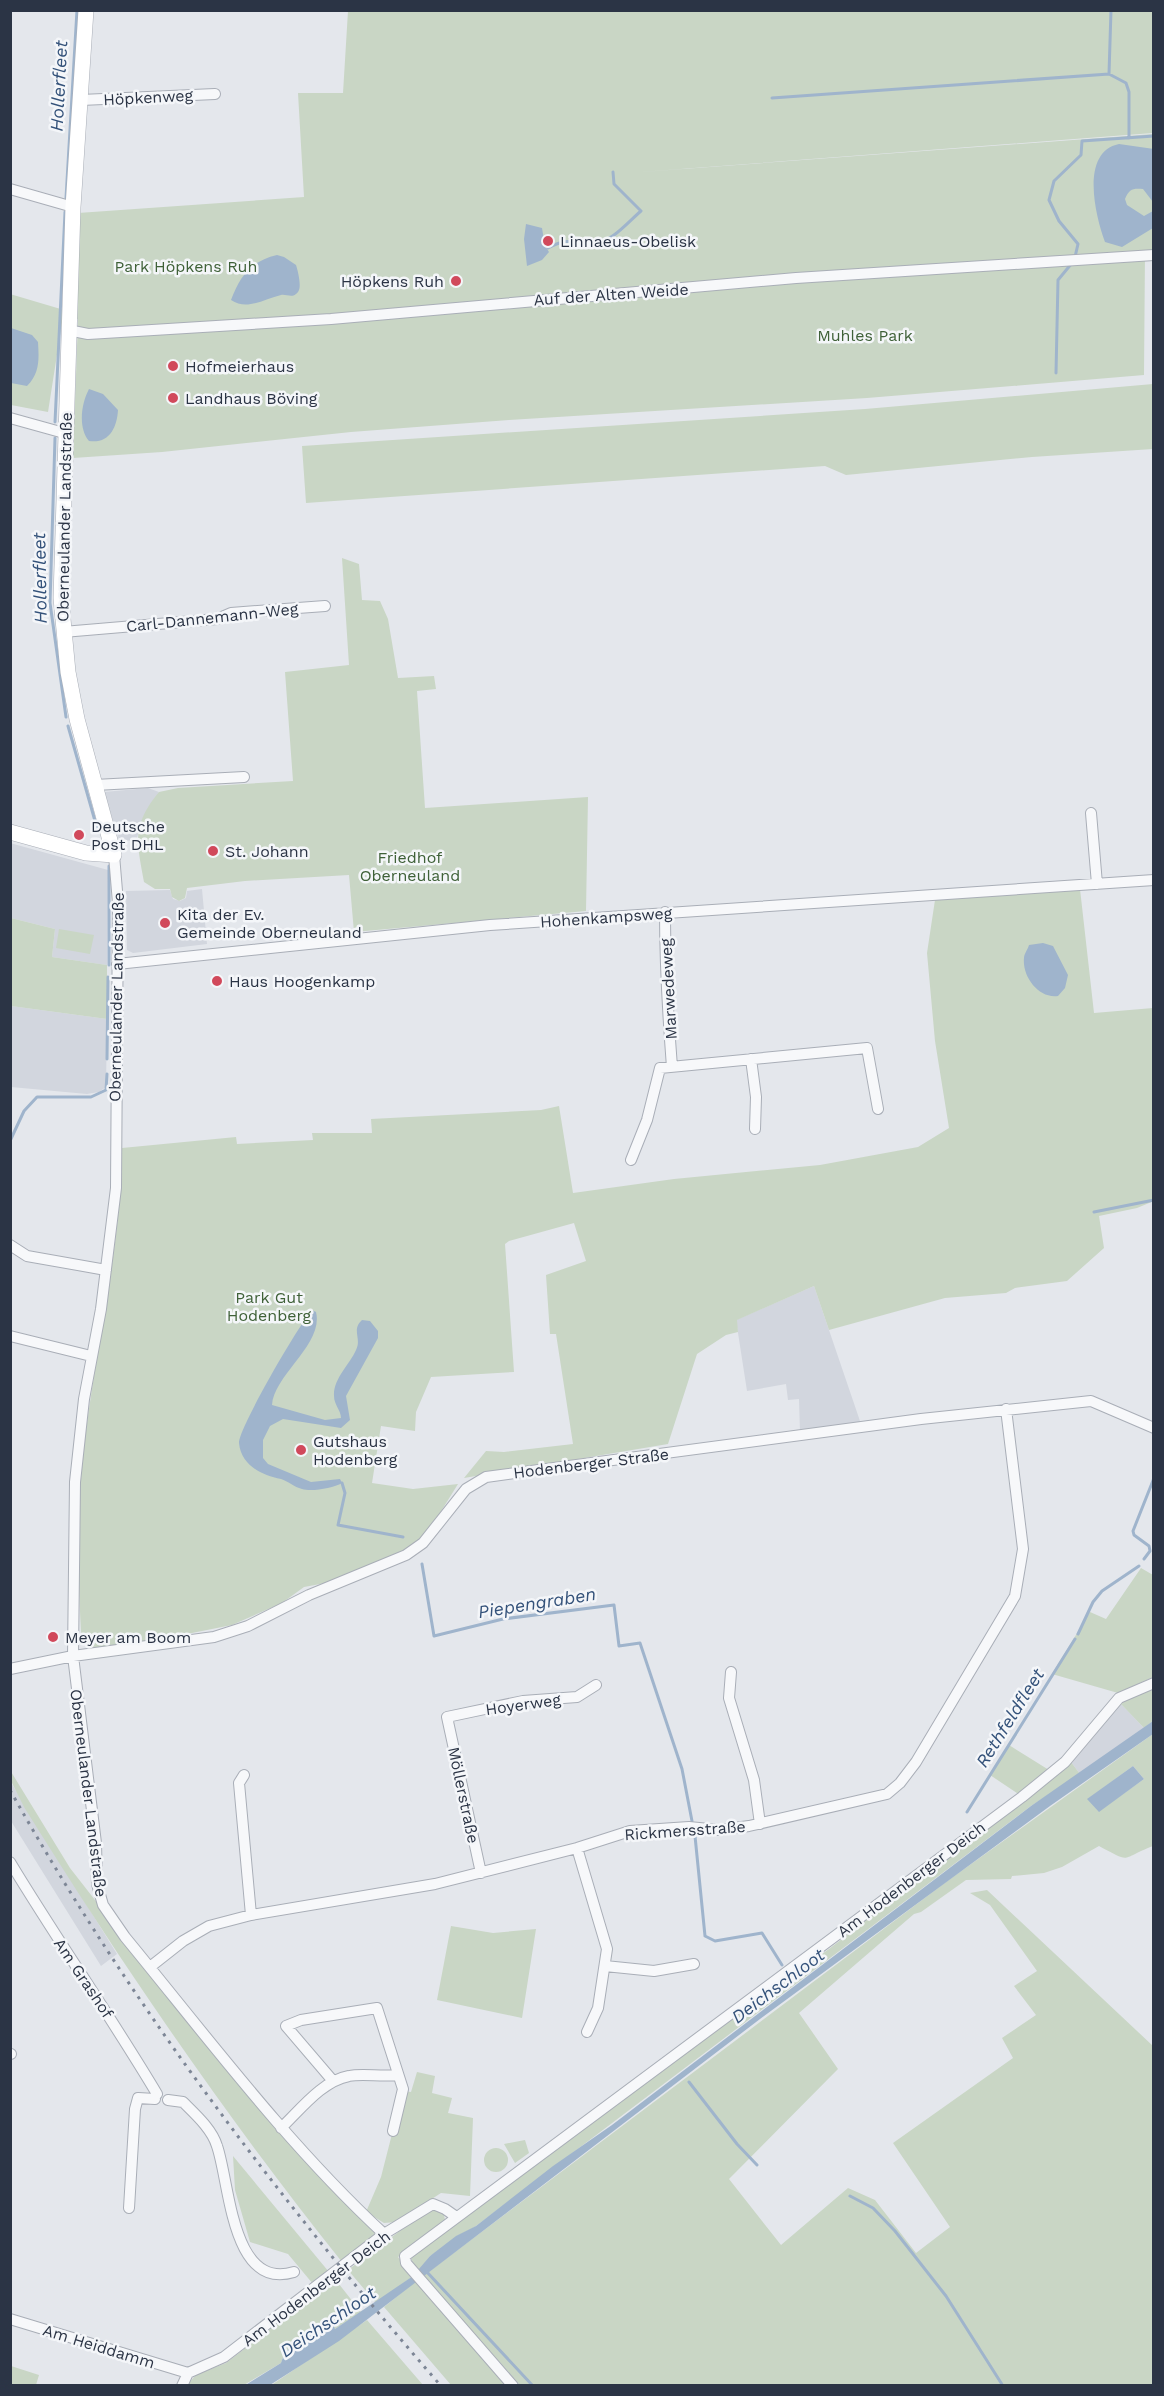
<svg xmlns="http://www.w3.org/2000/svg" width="1164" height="2396" viewBox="0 0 1164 2396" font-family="'Work Sans',sans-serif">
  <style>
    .built { fill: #d2d6de }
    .green { fill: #c9d6c5; fill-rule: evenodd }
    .water { fill: #9fb4cc }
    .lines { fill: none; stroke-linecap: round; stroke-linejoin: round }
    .stream { stroke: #9fb4cc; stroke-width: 3 }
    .street-casing { stroke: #a9aeb7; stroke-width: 12 }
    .secondary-casing { stroke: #a9aeb7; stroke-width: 16 }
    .street { stroke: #f7f8fa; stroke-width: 10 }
    .secondary { stroke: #fff; stroke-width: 15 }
    .rail { stroke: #7d8696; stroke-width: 3; stroke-dasharray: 3 6; stroke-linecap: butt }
    .poi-dot { fill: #d1495b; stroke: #f4f6f9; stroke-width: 2 }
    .labels { text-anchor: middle; stroke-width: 5; stroke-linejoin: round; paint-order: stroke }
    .street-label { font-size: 16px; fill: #2b3445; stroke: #f4f6f9 }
    .poi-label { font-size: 16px; fill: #2b3445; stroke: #f4f6f9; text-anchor: start }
    .park-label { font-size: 16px; fill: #3f6138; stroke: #f4f6f9 }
    .water-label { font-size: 18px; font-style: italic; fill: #34527a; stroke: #f4f6f9 }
  </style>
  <rect width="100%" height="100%" fill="#e4e7ec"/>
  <path class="built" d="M148,788L159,792L143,818L136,841L119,840L104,792Z
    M10,843L108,870L107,965L52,957L55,929L11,918Z
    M202,889L207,944L133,953L127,950L126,891L170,890L173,899L180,901L186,898L187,891Z
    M11,1006L107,1019L106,1087L99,1092L87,1094L11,1087Z
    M814,1286L861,1424L800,1432L799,1399L788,1400L786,1384L747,1391L736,1320Z
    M1119,1702L1144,1728L1080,1774L1071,1762Z
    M10,1781L117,1954L101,1966L11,1821Z"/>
  <path class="green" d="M348,11H1153V133L628,173L1153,134L1154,252L1145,253L1144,375L867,398L509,420L351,432L162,452L73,458L78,319H74L78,213L304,197L298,93H343Z
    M10,294L64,310L48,412L11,405Z
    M1153,384V449L1032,457L846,475L825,466L306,503L302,446L865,409Z
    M342,558L359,564L362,600L380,601L388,619L398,678L434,676L436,689L417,691L425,808L588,797L586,911L354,932L349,875L245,881L187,888L185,898L179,901L172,897L170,889H155L144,882C137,843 131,826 159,792L178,788L293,781L285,672L349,665Z
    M1080,889L1094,1013L1153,1008L1154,1201L1137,1208L1099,1216L1104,1248L1067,1281L1015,1288L1006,1293L945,1298L829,1330L814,1286L737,1320L738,1332L726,1335L697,1354L668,1444L464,1478L486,1451L504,1452L573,1444L556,1334H550L546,1275L586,1261L574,1223L509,1241L505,1244L514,1372L431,1377L416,1412L415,1431L381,1426L372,1483L413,1489L458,1484L435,1521L413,1546L331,1582L304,1587L282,1603L232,1625L157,1640L91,1649L84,1642L81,1633C78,1574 77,1514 83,1456C94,1353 121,1252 122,1148L236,1137L237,1144L313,1140L312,1133H372L371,1119L541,1110L559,1106L573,1193L674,1179L820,1165L918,1147L949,1128L935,1041L927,953L935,900Z
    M11,918L55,929L52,957L107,965V1019L11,1006Z
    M59,929L94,935L90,954L56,948Z
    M1141,1568L1153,1575V1677L1118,1693L1052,1674L1090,1612L1106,1619Z
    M1153,1690V1721L1144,1728L1119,1702L1134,1694Z
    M1153,1734V1846C1119,1859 1133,1864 1099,1846L1062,1867L1044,1873L1012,1876L1011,1879L966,1880L921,1912L914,1914L799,2013L838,2069L729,2179L781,2245L848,2188L875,2200L916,2253L950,2227L893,2143L1013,2058L1002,2038L1036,2015L1014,1986L1037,1971L990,1905L970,1893L987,1890L1153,2046V2385H520L423,2276L946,1882ZM1133,1766L1144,1779L1099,1811L1088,1799Z
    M1009,1745L1049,1770L1020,1795L990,1775Z
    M1071,1762L1080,1774L1031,1806L476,2226L430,2256L419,2271L414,2267L411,2257L749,2005L829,1949Z
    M10,1770L70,1868L148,1968L375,2230V2237L342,2262C226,2117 122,1965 24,1807L11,1781Z
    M451,1926L493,1933L536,1929L522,2018L437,2000Z
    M417,2072L435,2076L432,2093L452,2098L448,2113L473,2118L470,2196L441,2193L396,2222L384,2223L366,2212L381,2177L403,2091L411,2092Z
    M525,2140L529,2153L515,2163L504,2144Z
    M484 2160a12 12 0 1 1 24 0a12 12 0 1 1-24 0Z
    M233,2156L329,2272L313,2284L288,2254L250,2242L235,2190Z
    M436,2209L444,2215L445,2220L398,2257L413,2276L376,2303L348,2270L425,2212Z
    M335,2279L361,2312L335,2329L331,2322C310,2329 288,2341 281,2363L244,2385L186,2386L196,2375L226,2363Z
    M417,2280L507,2385H451L384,2307Z
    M367,2320L423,2385L270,2386Z
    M11,2366L39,2375L36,2385H11Z"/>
  <path class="water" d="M1119,144L1154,149L1153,202L1143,189C1133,188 1129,189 1125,199L1127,205L1144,216L1153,211V228L1122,247L1105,242C1095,215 1080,152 1119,144Z
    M526,224L542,228L545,246L549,252L542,260L527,266L524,239Z
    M277,255L284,257L296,265C298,271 302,287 298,292C293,299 287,294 281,295C264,299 247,311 231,300C240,276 251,261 277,255Z
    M11,328L32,335L38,342C39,359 40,373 27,386L11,383Z
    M89,389L103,394L118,410C117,428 109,444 89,441C78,428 81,404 89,389Z
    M1043,943L1053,946L1068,975L1065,988L1058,996C1039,999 1022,977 1024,958C1024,954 1028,949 1029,945Z
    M312,1310L316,1312C324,1344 274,1375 272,1405L325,1420L341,1418C341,1410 334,1405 334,1396C333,1379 350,1364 356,1350C362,1338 351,1330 362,1320L370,1321L378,1331V1338L346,1396L350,1420L341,1428L283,1419L270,1426L263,1440V1458L268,1464L311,1482L340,1479L342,1483C333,1488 312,1492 302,1489C294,1487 288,1481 281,1479C261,1475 241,1465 239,1443C238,1429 300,1323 312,1310Z
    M1153,1721V1734L1050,1806L760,2019L339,2341L270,2385L244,2386L281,2363C288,2341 311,2329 332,2322L335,2329L413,2276L430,2256L456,2236L476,2226L553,2166L612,2125L1031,1806Z
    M1133,1766L1144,1779L1099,1812L1087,1799Z"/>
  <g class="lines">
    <path class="stream" d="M1111,10L1109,74L1126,83L1129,92V138
      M772,98L1109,74
      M66,198L77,10
      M548,248C572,235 572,246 594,244C612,242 628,222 641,211L614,184L613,172
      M1075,257L1078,244L1059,221L1049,200L1054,181L1081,155L1082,141L1154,136
      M1056,373L1058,280L1072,263
      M55,422L65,212
      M55,438L50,603L66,717
      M68,726L97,828
      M109,965V866
      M107,1059L108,977
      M10,1141L24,1111L37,1097H91L106,1090L107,1074
      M1094,1212L1154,1200
      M342,1483L345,1493L338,1525L403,1537
      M1144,1559L1150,1551L1149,1546L1134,1535L1133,1531L1154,1478
      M422,1564L434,1636L503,1619L614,1605L619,1646L640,1643L682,1769L692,1821
      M1078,1634L1093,1602L1102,1591L1139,1566
      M967,1812L1075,1639
      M695,1836L705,1936L715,1941L762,1933L782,1965
      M689,2082L737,2144L757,2165
      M850,2196L873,2208L895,2231L946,2296L1003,2386
      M426,2271L533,2386"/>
    <defs>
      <path id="street" d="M81,100L215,94
        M10,189L73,207
        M68,330L88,334L331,319L796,278L1154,255
        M10,418L64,433
        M63,632L217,619L231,613L325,606
        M95,785L244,777
        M1091,813L1097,884
        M114,855L118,903L116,1188L101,1309L84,1399L75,1482L73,1656L96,1843L97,1884L103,1905L125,1937C208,2038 287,2144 384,2234
        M665,912C665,964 668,1015 672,1067
        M117,964L490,925L1154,880
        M751,1059L756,1097L755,1129
        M631,1160L647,1120L660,1068L867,1048L878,1109
        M10,1245L27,1256L106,1270
        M10,1336L91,1356
        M10,1669L73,1656L214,1637L248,1626L309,1595L406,1555L423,1543L466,1489L486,1477L921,1419L1091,1401L1154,1428
        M731,1672L729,1698L754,1780L760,1824
        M244,1775L239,1783L251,1915
        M577,1848L607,1949L598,2008L587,2032
        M10,1862C57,1940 110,2015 157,2094
        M481,1873L447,1717L523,1701L577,1697L596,1685
        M605,1966L654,1971L694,1964
        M150,1967L183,1941L209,1926L251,1915L435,1884L577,1848L630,1831L689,1827L719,1830L749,1826L887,1794L900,1783L916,1762L1015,1596L1023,1549L1006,1409
        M10,2054H11
        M333,2081L286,2026L301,2020L377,2008L403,2089L393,2131
        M168,2100L183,2102C195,2114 212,2129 217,2146C230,2183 231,2291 294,2272
        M281,2128C301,2109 322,2081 349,2076C362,2073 381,2077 397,2075
        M129,2208L135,2109L138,2098L155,2099
        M10,2319L188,2373
        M182,2386L188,2373L224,2357L384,2234L433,2204L445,2209L455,2216
        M513,2386L406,2263L405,2256L1022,1797L1065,1762L1119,1698L1154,1683"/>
      <path id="secondary" d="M10,832L86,853L114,855L77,719L68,672L61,598L73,207L86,10"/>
    </defs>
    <use href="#street" class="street-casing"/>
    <use href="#secondary" class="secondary-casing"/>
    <use href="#street" class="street"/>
    <use href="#secondary" class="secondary"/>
    <path class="rail" d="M10,1790C130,2004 280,2201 441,2386"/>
  </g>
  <g class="poi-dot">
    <circle cx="548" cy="241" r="6"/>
    <circle cx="456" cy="281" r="6"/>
    <circle cx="173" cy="366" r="6"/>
    <circle cx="173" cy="398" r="6"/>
    <circle cx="79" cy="835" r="6"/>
    <circle cx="213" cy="851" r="6"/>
    <circle cx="165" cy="923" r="6"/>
    <circle cx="217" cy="981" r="6"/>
    <circle cx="301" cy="1450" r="6"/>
    <circle cx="53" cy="1637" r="6"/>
  </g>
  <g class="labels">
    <g class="street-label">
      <text transform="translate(148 97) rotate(-3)" y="6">Höpkenweg</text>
      <text transform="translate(611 294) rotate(-4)" y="6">Auf der Alten Weide</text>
      <text transform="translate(64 517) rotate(-89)" y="6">Oberneulander Landstraße</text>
      <text transform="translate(212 617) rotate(-6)" y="6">Carl-Dannemann-Weg</text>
      <text transform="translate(606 917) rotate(-4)" y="6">Hohenkampsweg</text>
      <text transform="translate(668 989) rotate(-93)" y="6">Marwedeweg</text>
      <text transform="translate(116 997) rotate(-89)" y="6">Oberneulander Landstraße</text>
      <text transform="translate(591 1463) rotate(-7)" y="6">Hodenberger Straße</text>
      <text transform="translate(523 1704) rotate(-8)" y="6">Hoyerweg</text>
      <text transform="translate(89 1793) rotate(83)" y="6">Oberneulander Landstraße</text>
      <text transform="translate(464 1795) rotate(78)" y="6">Möllerstraße</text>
      <text transform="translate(685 1830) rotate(-4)" y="6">Rickmersstraße</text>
      <text transform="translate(911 1879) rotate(-37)" y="6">Am Hodenberger Deich</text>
      <text transform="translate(84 1978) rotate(56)" y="6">Am Grashof</text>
      <text transform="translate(316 2288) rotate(-37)" y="6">Am Hodenberger Deich</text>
      <text transform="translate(99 2346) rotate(17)" y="6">Am Heiddamm</text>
    </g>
    <g class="poi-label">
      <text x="560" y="247">Linnaeus-Obelisk</text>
      <text x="444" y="287" text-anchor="end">Höpkens Ruh</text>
      <text x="185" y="372">Hofmeierhaus</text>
      <text x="185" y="404">Landhaus Böving</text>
      <text x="91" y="832">Deutsche<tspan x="91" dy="18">Post DHL</tspan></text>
      <text x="225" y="857">St. Johann</text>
      <text x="177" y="920">Kita der Ev.<tspan x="177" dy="18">Gemeinde Oberneuland</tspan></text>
      <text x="229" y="987">Haus Hoogenkamp</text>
      <text x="313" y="1447">Gutshaus<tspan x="313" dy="18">Hodenberg</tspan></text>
      <text x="65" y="1643">Meyer am Boom</text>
    </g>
    <g class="park-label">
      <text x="186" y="272">Park Höpkens Ruh</text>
      <text x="865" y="341">Muhles Park</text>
      <text x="410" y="863">Friedhof<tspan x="410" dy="18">Oberneuland</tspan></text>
      <text x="269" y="1303">Park Gut<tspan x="269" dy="18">Hodenberg</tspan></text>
    </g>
    <g class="water-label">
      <text transform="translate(59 86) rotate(-87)" y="6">Hollerfleet</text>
      <text transform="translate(40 578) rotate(-91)" y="6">Hollerfleet</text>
      <text transform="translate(537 1603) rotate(-9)" y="6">Piepengraben</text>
      <text transform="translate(1010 1718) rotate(-58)" y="6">Rethfeldfleet</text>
      <text transform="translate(778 1986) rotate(-37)" y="6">Deichschloot</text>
      <text transform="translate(328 2322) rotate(-34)" y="6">Deichschloot</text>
    </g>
  </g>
  <rect width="1164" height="2396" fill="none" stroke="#2b3445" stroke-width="24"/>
</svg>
